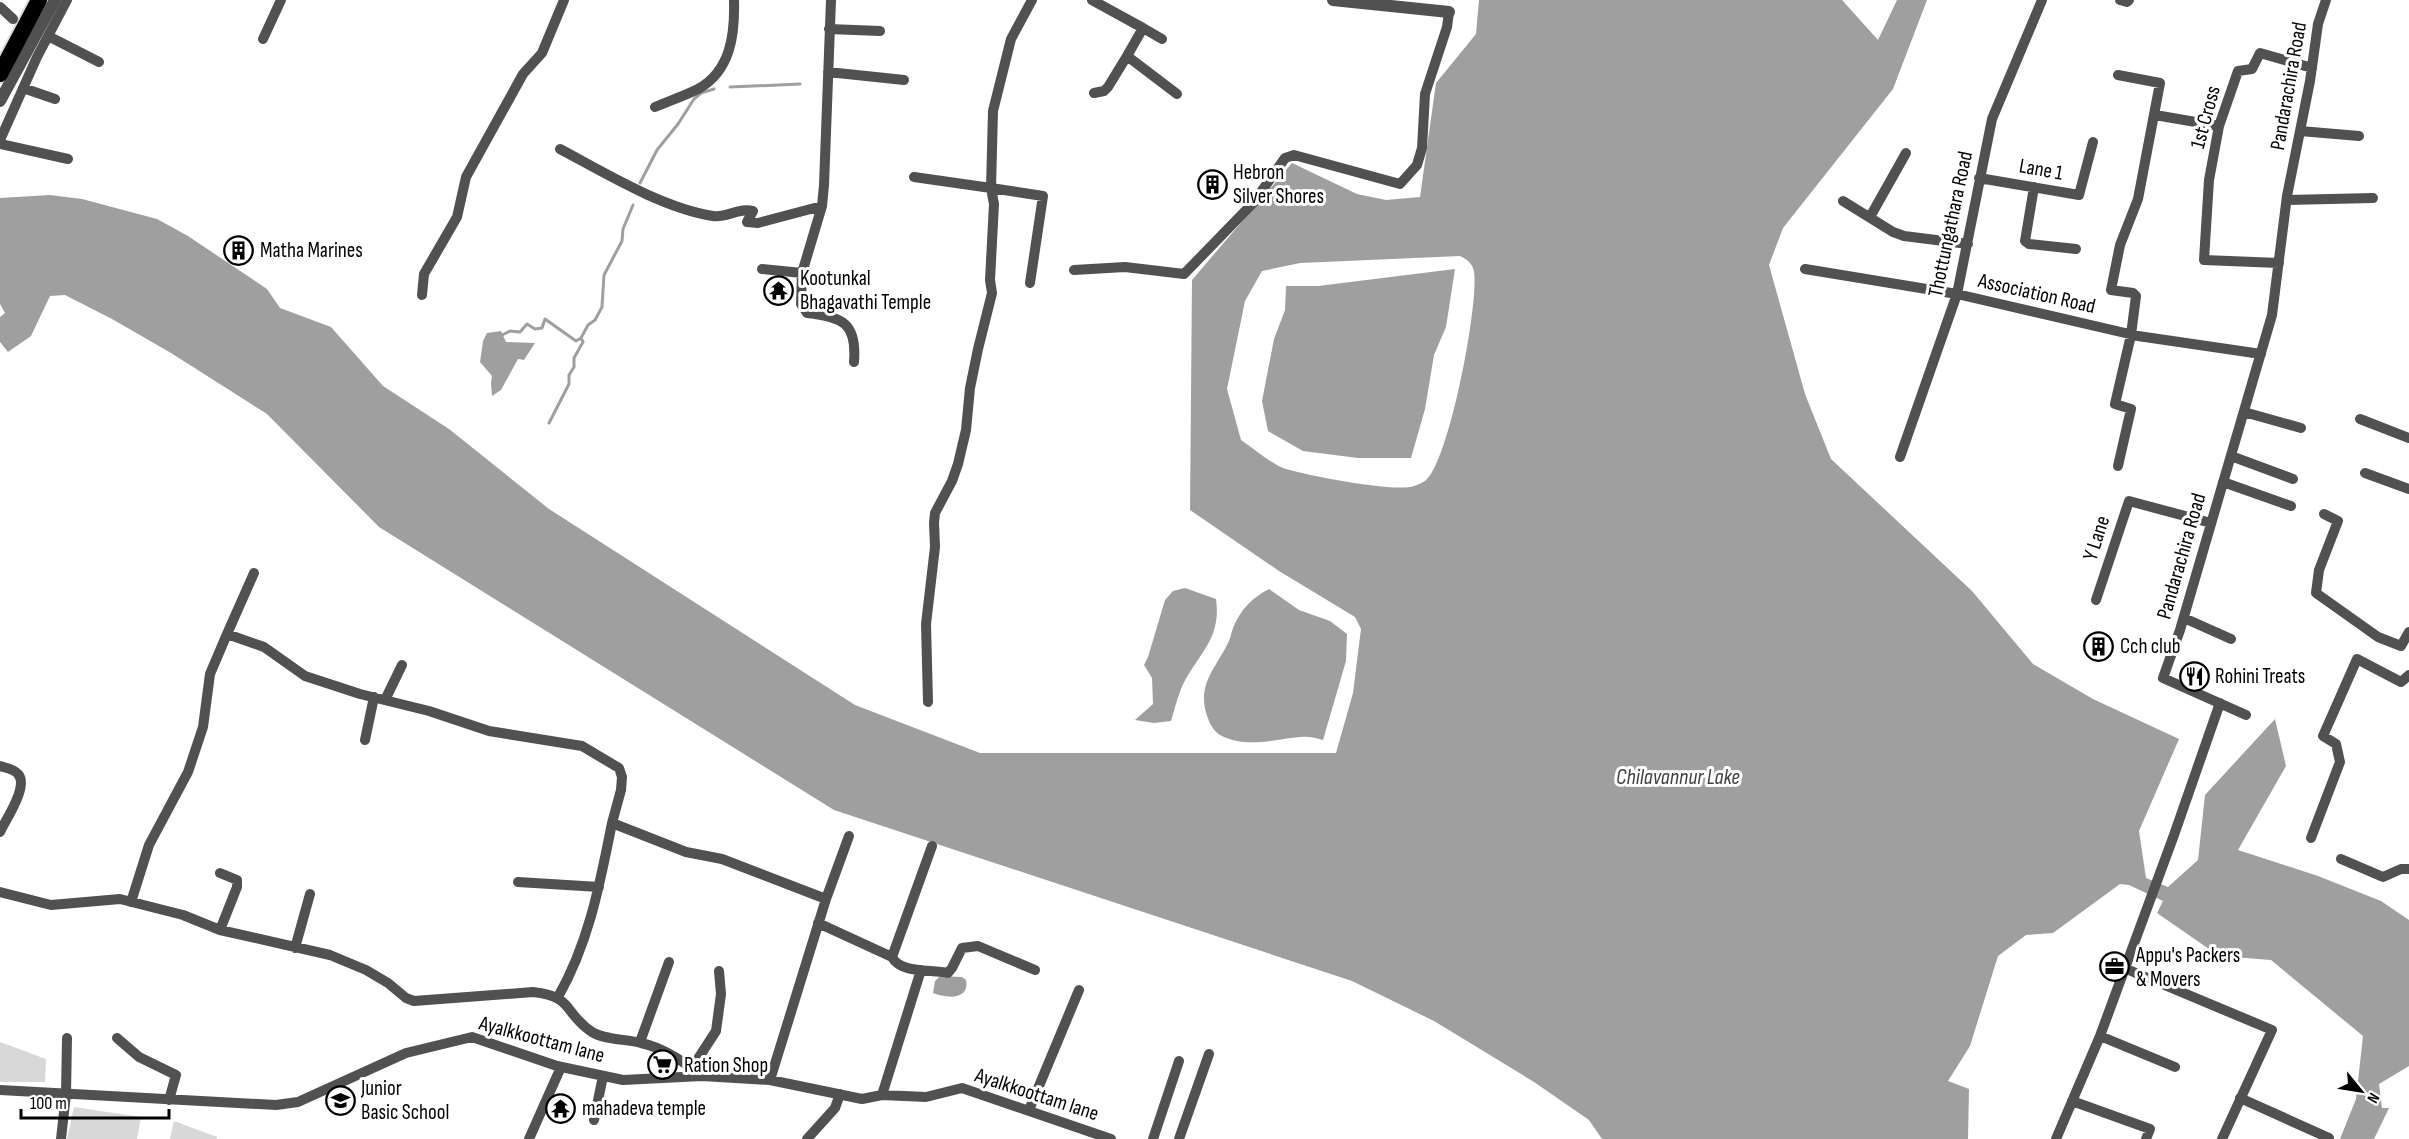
<svg xmlns="http://www.w3.org/2000/svg" width="2409" height="1139" viewBox="0 0 2409 1139" font-family="'Sofia Sans Condensed',sans-serif">
  <style>
    .green { fill: #d8d8d8 }
    .water { fill: #9f9f9f; fill-rule: evenodd }
    .lines { fill: none; stroke-linecap: round; stroke-linejoin: round }
    .stream { stroke: #9f9f9f; stroke-width: 3 }
    .trunk-casing { stroke: #dbdbdb; stroke-width: 20 }
    .minor { stroke: #515151; stroke-width: 10 }
    .tertiary { stroke: #515151; stroke-width: 12 }
    .trunk { stroke: #000; stroke-width: 16 }
    .labels { text-anchor: middle; stroke-width: 6; stroke-linejoin: round; paint-order: stroke }
    .street-label { font-size: 21px; fill: #000; stroke: #fff }
    .poi-label { font-size: 21px; fill: #000; stroke: #fff; text-anchor: start }
    .water-label { font-size: 22px; font-style: italic; fill: #404040; stroke: #fff }
  </style>
  <rect width="100%" height="100%" fill="#fff"/>
  <path class="green" d="M0,1042L46,1059L45,1082H0Z
    M74,1107L141,1117L137,1139H67Z
    M174,1121L217,1137V1139H170Z"/>
  <path class="water" d="M1479,0H1842L1878,40L1897,0H1927L1893,89L1783,228L1769,265L1805,394L1831,459L1972,591L2033,664L2093,699L2179,739L2139,831L2146,878L2168,887L2198,860L2205,795L2275,719L2286,766L2238,850L2318,876L2381,901L2409,920V1066L2379,1084L2382,1108H2389L2374,1139H2340L2356,1099L2363,1036L2271,960L2219,956L2157,913L2163,901L2129,885L2120,884L2053,933L2026,935L1998,956L1970,1046L1948,1081L1969,1089L1968,1139H1602L1589,1120L1534,1082L1434,1021L1352,981L834,810L379,527L267,414L171,353L112,319L65,295L50,296L31,336L8,352L0,342V317L5,313L0,304V198L50,195L82,199L157,219L188,236L267,289L280,308L331,327L383,386L449,429L549,509L855,705L980,753H1336L1353,693L1361,629L1355,617L1279,571L1190,510L1192,280L1292,163L1357,194L1386,200L1420,197L1436,83L1476,34ZM1460,256C1467,259 1473,264 1474,272C1479,304 1449,461 1426,480C1424,482 1417,485 1414,486C1396,493 1304,475 1283,468C1269,462 1254,449 1241,440L1227,389L1245,301L1262,271L1300,263Z
    M1455,269L1446,327L1434,355L1425,409L1411,458H1358L1303,451L1268,431L1262,401L1274,339L1285,310L1286,286H1318Z
    M501,331L506,342L535,343L524,360L518,359L501,390L492,396L491,383L492,376L480,362L483,341L487,333Z
    M1185,588L1216,599C1222,641 1196,655 1181,689C1177,699 1174,711 1171,721L1154,723L1135,720L1153,704L1152,678L1144,665L1148,657L1165,600L1173,591Z
    M1269,589L1299,610L1330,621L1347,634L1346,661L1323,740C1316,738 1308,736 1301,737C1273,739 1247,749 1220,735C1215,732 1211,726 1209,721C1195,688 1213,672 1227,645C1230,640 1231,634 1233,628C1240,610 1253,597 1269,589Z
    M940,976L962,977L966,980C970,1001 946,998 933,993L935,981Z"/>
  <g class="lines">
    <path class="stream" d="M730,87L800,84
      M640,183L657,150L678,124L694,99L701,93L714,89
      M500,336L510,331L520,332L527,324L535,329L542,328L545,319L576,341L581,338L588,325L595,320L602,307L604,275L622,241L623,229L633,205
      M549,423L569,384V375L574,367V358L583,342L581,338"/>
    <defs>
      <path id="trunk" d="M0,74L39,0"/>
    </defs>
    <use href="#trunk" class="trunk-casing"/>
    <path class="minor" d="M831,0L824,185L822,206L802,273L801,304L807,313C843,317 857,323 854,362
      M1092,0L1143,28L1127,56L1177,94
      M2120,0L2127,2L2129,0
      M0,7L13,19
      M1143,28L1162,39
      M829,29L880,31
      M48,36L99,62
      M263,39L281,0
      M828,72L904,80
      M2118,75L2160,83L2138,199L2120,245L2111,290L2133,293L2136,296L2131,335L2115,404L2131,409L2118,466
      M23,88L55,99
      M1094,93L1104,91L1108,87L1127,56
      M655,107C669,101 684,96 698,89C731,71 735,34 734,0
      M2155,115L2219,126
      M2300,131L2359,136
      M0,140L37,57L67,0
      M0,144L68,159
      M560,149C605,173 662,208 713,216C727,218 740,207 753,211L747,222L758,223L822,206
      M914,177L991,188L993,111L1011,39L1032,0
      M1979,178L2079,195L2093,142
      M2034,187L2025,241L2029,244L2076,249
      M2287,200L2373,198
      M1843,201L1893,232L1904,236L1968,244
      M1870,217L1906,153
      M2279,263L2204,260L2209,180L2219,126L2238,71L2252,69L2260,53L2312,68
      M762,269L802,273
      M1805,269L1957,294L2138,336L2261,354
      M1074,270L1125,267L1184,274L1254,202L1285,158L1294,155L1400,184L1417,165L1422,148L1425,94L1447,27L1449,12
      M422,295L424,274L457,217L466,177L523,74L542,53L564,0
      M2244,412L2301,428
      M2360,419L2409,438
      M2231,456L2293,479
      M1900,457L1957,294L1992,119L2042,0
      M2365,473L2409,489
      M2223,482L2291,506
      M2324,514L2338,521L2319,570L2316,593L2378,637L2401,646L2409,632
      M2096,600L2129,501L2211,523
      M2184,618L2231,639
      M227,634L254,573
      M385,700L402,665
      M928,702L926,624L935,547L934,523L935,513L952,481L958,464L966,430L970,388L978,349L992,293L990,280L994,204L991,188L1043,196L1030,283
      M2246,715L2163,678L2180,630L2272,315L2287,196L2310,81L2318,24L2326,0
      M365,740L374,697
      M0,766C6,768 14,769 18,774C29,786 6,819 0,832
      M2311,838L2340,762L2336,744L2323,736L2357,659L2401,682L2409,675
      M932,846L892,957C901,974 931,969 948,973L952,968L962,948L978,946L1035,970
      M2341,859L2383,877L2401,869H2409
      M518,882L599,887
      M0,892L51,905L120,899L183,915L220,930L330,955L366,970L388,983L406,998L414,1001L533,992C574,996 564,1014 592,1032C604,1040 627,1039 641,1043C664,1048 684,1062 702,1076
      M131,902L149,845L188,772L203,727L210,674L227,634L264,647L305,676L360,694L429,711L489,731L582,746L619,768L622,777L621,790L612,823L686,852L722,859L826,899
      M818,923L892,957
      M220,930L237,887V880L220,873
      M295,948L310,894
      M2124,968L2272,1030L2222,1139
      M558,997C589,943 600,883 612,823
      M2100,1036L2175,1067
      M117,1038L139,1057L176,1075L169,1100
      M640,1042L669,962
      M692,1068L716,1031L721,994L719,971
      M770,1080L826,899L849,836
      M0,1090L276,1105L298,1102L406,1053L472,1037L557,1066L623,1080L702,1076L770,1080L862,1099L882,1095L926,1097L962,1088L1111,1139
      M882,1095L921,970
      M2240,1098L2329,1138
      M2072,1101L2150,1129L2146,1139
      M1029,1110L1079,990
      M594,1120L603,1076
      M61,1139L66,1094L67,1038
      M529,1139L561,1067
      M807,1139L835,1108L840,1094
      M1153,1139L1179,1061
      M1179,1139L1209,1054
      M2056,1139L2100,1036L2174,835L2220,703"/>
    <path class="tertiary" d="M1333,0L1449,12
      M0,101L55,0"/>
    <use href="#trunk" class="trunk"/>
  </g>
  <defs>
    <symbol id="building-ring" viewBox="-11 -11 22 22"><circle r="9.5" fill="#fff" stroke="#000" stroke-width="1.5"/><path d="M-4-6H4V6H1V3H-1V6H-4ZM-2.5-4.3h1.7v1.8h-1.7ZM.8-4.3h1.7v1.8H.8ZM-2.5-1h1.7V.8h-1.7ZM.8-1h1.7V.8H.8Z" fill="#000"/></symbol>
    <symbol id="temple-ring" viewBox="-11 -11 22 22"><circle r="9.5" fill="#fff" stroke="#000" stroke-width="1.5"/><path d="M0-6L5-2H3V0L6.5 2.5H4V6H1.5V3h-3V6H-4V2.5H-6.5L-3 0V-2H-5Z" fill="#000"/></symbol>
    <symbol id="restaurant-ring" viewBox="-11 -11 22 22"><circle r="9.5" fill="#fff" stroke="#000" stroke-width="1.5"/><path d="M-5-6h1v4h1v-4h1v4h1v-4h1v5L-1.5 .5V6h-2V.5L-5-1ZM5-6V6H3V1.5H1.5Q1.5-4 5-6Z" fill="#000"/></symbol>
    <symbol id="office-ring" viewBox="-11 -11 22 22"><circle r="9.5" fill="#fff" stroke="#000" stroke-width="1.5"/><path d="M-6-3h4V-5.5h4V-3h4V5H-6ZM-1-4.5V-3h2v-1.5ZM-6 0V1H6V0Z" fill="#000"/></symbol>
    <symbol id="supermarket-ring" viewBox="-11 -11 22 22"><circle r="9.5" fill="#fff" stroke="#000" stroke-width="1.5"/><path d="M-6-5.5h2.5l.6 2H6L4.5 2H-2.5L-4.4-4H-6ZM-1.5 3.2a1.3 1.3 0 1 0 .1 0ZM3 3.2a1.3 1.3 0 1 0 .1 0Z" fill="#000"/></symbol>
    <symbol id="school-ring" viewBox="-11 -11 22 22"><circle r="9.5" fill="#fff" stroke="#000" stroke-width="1.5"/><path d="M0-5L7-2L0 1L-7-2ZM-4 1L0 2.5L4 1V4Q0 6-4 4Z" fill="#000"/></symbol>
  </defs>
  <g fill-rule="evenodd">
    <use href="#building-ring" x="1196" y="168" width="33" height="33"/>
    <use href="#building-ring" x="222" y="234" width="33" height="33"/>
    <use href="#temple-ring" x="762" y="274" width="33" height="33"/>
    <use href="#building-ring" x="2082" y="630" width="33" height="33"/>
    <use href="#restaurant-ring" x="2178" y="660" width="33" height="33"/>
    <use href="#office-ring" x="2098" y="950" width="33" height="33"/>
    <use href="#supermarket-ring" x="646" y="1048" width="33" height="33"/>
    <use href="#school-ring" x="324" y="1084" width="33" height="33"/>
    <use href="#temple-ring" x="544" y="1092" width="33" height="33"/>
  </g>
  <g class="labels">
    <g class="street-label">
      <text transform="translate(2288 86) rotate(-80)" y="7">Pandarachira Road</text>
      <text transform="translate(2205 117) rotate(-75)" y="7">1st Cross</text>
      <text transform="translate(2041 169) rotate(10)" y="7">Lane 1</text>
      <text transform="translate(1950 224) rotate(-78)" y="7">Thottungathara Road</text>
      <text transform="translate(2037 293) rotate(13)" y="7">Association Road</text>
      <text transform="translate(2096 538) rotate(-72)" y="7">Y Lane</text>
      <text transform="translate(2181 556) rotate(-74)" y="7">Pandarachira Road</text>
      <text transform="translate(542 1039) rotate(15)" y="7">Ayalkkoottam lane</text>
      <text transform="translate(1037 1094) rotate(18)" y="7">Ayalkkoottam lane</text>
    </g>
    <g class="poi-label">
      <text x="1233" y="179">Hebron<tspan x="1233" dy="24">Silver Shores</tspan></text>
      <text x="260" y="257">Matha Marines</text>
      <text x="800" y="285">Kootunkal<tspan x="800" dy="24">Bhagavathi Temple</tspan></text>
      <text x="2120" y="653">Cch club</text>
      <text x="2215" y="683">Rohini Treats</text>
      <text x="2136" y="962">Appu's Packers<tspan x="2136" dy="24">&amp; Movers</tspan></text>
      <text x="684" y="1072">Ration Shop</text>
      <text x="361" y="1095">Junior<tspan x="361" dy="24">Basic School</tspan></text>
      <text x="582" y="1115">mahadeva temple</text>
    </g>
    <g class="water-label">
      <text x="1678" y="784">Chilavannur Lake</text>
    </g>
  </g>
  <g transform="translate(2361 1091) rotate(120)" stroke="#ffffff" stroke-width="4.5" paint-order="stroke">
  <path d="M0-4.5L10 22L0 15L-10 22Z" fill="#000000"/>
  <text y="-9" font-size="16" font-weight="bold" text-anchor="middle" fill="#000000">N</text>
  </g>
  <path d="M21 1109v9h148v-9" fill="none" stroke="#000000" stroke-width="3"/>
  <text x="30" y="1109" font-size="18" fill="#000000" stroke="#ffffff" stroke-width="4.5" paint-order="stroke">100 m</text>
</svg>
